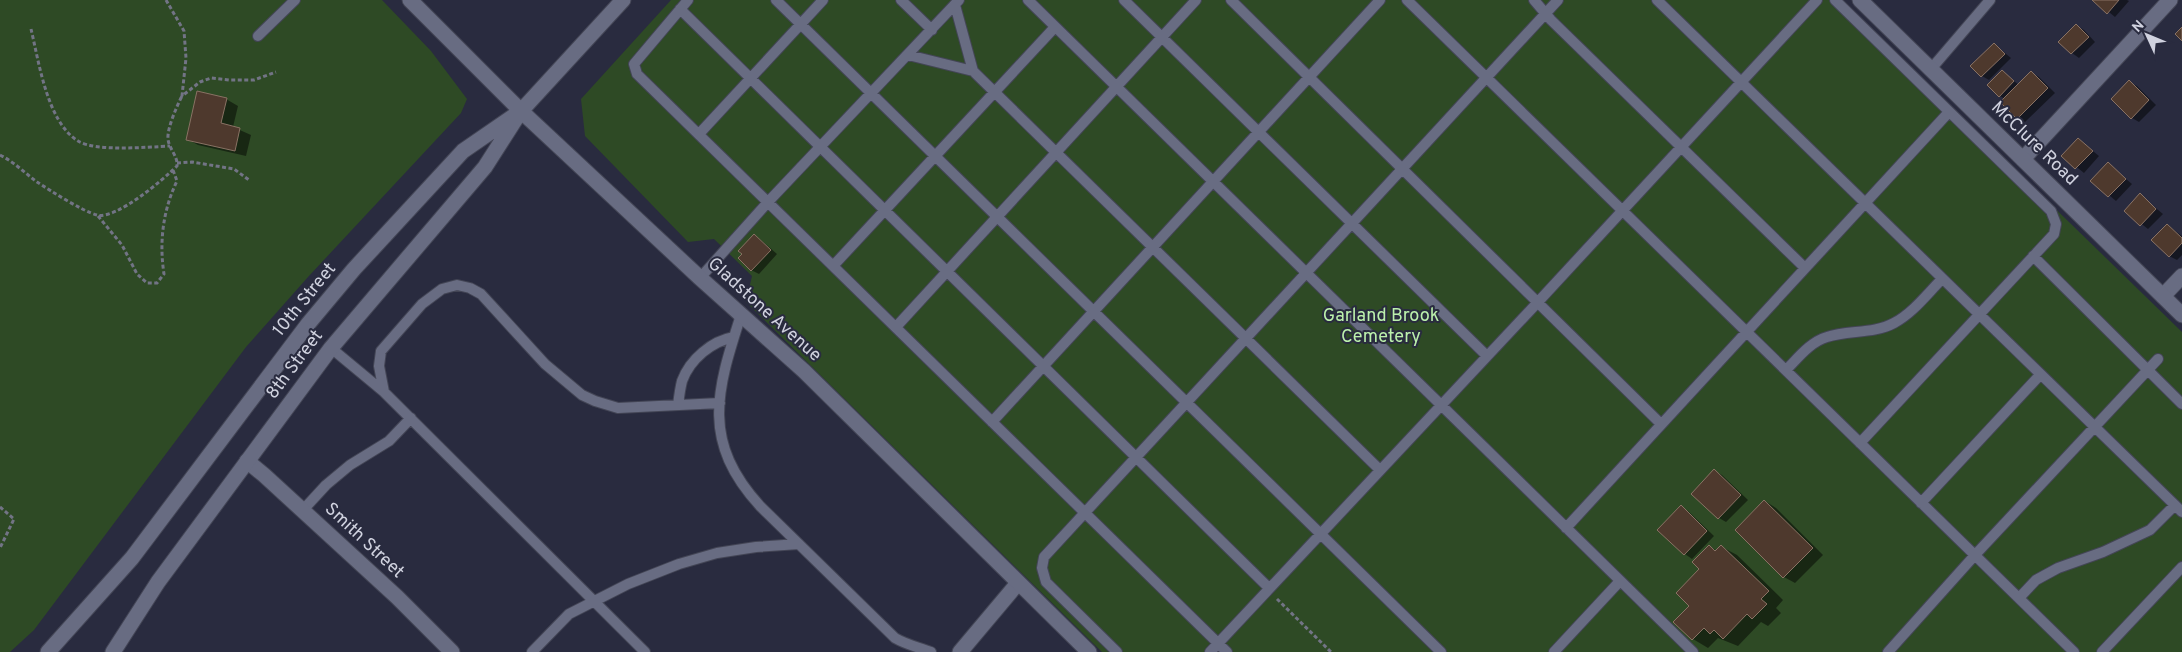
<svg xmlns="http://www.w3.org/2000/svg" width="2182" height="652" viewBox="0 0 2182 652" font-family="Overpass,sans-serif">
  <style>
    .green { fill: #2e4a25 }
    .shadow { fill: #0007 }
    .building { fill: #4e392d; stroke: #897264 }
    .lines { fill: none; stroke-linecap: round; stroke-linejoin: round }
    .lane-casing { stroke: #434555; stroke-width: 12 }
    .street-casing { stroke: #434555; stroke-width: 17 }
    .secondary-casing { stroke: #434555; stroke-width: 17 }
    .path { stroke: #727485; stroke-width: 3; stroke-dasharray: 4 2.5; stroke-linecap: butt }
    .lane { stroke: #686c82; stroke-width: 10 }
    .street { stroke: #686c82; stroke-width: 15 }
    .secondary { stroke: #686c82; stroke-width: 15 }
    .labels { text-anchor: middle; dominant-baseline: central; stroke-width: 4; stroke-linejoin: round; paint-order: stroke }
    .street-label { font-size: 18px; fill: #d0d2df; stroke: #292b3f }
    .park-label { font-size: 18px; fill: #bcf1ac; stroke: #292b3f }
  </style>
  <rect width="100%" height="100%" fill="#292b3f"/>
  <path class="green" d="M0,0H382L431,51L467,99L461,113L308,277L246,347L34,630L10,652H0Z
    M671,0H1841L2182,332V652H1102L746,302L752,276L714,239L688,242L585,136L581,99Z"/>
  <path class="shadow" d="M2094,0H2127L2129,1L2115,17Z
    M2077,26L2084,30L2095,42L2079,58L2072,53Z
    M1994,44L2011,58L1989,80L1982,76Z
    M2002,72L2019,85L2032,73L2039,77L2055,93L2025,122L2018,118L2005,99L2000,96Z
    M2129,82L2137,86L2156,105L2139,122L2132,118Z
    M226,99L238,106L233,127L251,135L246,156L198,145L187,139Z
    M2078,139L2099,156L2084,173L2063,156Z
    M2108,164L2132,184L2116,201L2092,181Z
    M2140,195L2163,214L2148,229L2125,211Z
    M2167,225L2182,236V255L2177,260L2169,256Z
    M755,235L777,254L759,274L751,270Z
    M1715,471L1722,475L1748,500L1726,522L1719,518Z
    M1765,501L1776,508L1823,555L1795,583L1784,577Z
    M1681,507L1688,511L1714,536L1692,559L1685,554L1659,530Z
    M1709,546L1717,551L1722,547L1737,555L1783,600L1776,608L1781,613L1768,626L1761,622L1738,646L1718,638L1708,648L1693,639L1675,622L1691,606Z"/>
  <path class="building" d="M2092,0H2119L2107,14Z
    M2076,24L2089,37L2071,54L2058,42Z
    M2182,27V41L2175,34Z
    M1994,43L2005,54L1981,77L1970,66Z
    M2002,70L2014,81L1999,97L1987,85Z
    M2031,71L2048,88L2017,119L2000,102Z
    M2129,80L2149,100L2131,119L2111,99Z
    M197,91L227,98L221,123L240,128L235,151L186,140Z
    M2078,138L2093,151L2075,169L2061,156Z
    M2108,162L2126,179L2108,197L2090,181Z
    M2140,193L2156,209L2140,226L2124,211Z
    M2167,224L2182,238V243L2169,257L2151,240Z
    M754,234L771,250L751,271L738,258L742,254L738,251Z
    M1714,469L1741,495L1718,519L1691,494Z
    M1764,500L1813,548L1783,578L1735,530Z
    M1681,505L1707,531L1684,555L1657,530Z
    M1709,545L1715,551L1721,545L1769,591L1761,599L1767,604L1752,619L1747,614L1723,639L1714,630L1710,634L1704,628L1692,640L1673,622L1689,606L1676,593L1699,569L1692,562Z"/>
  <g class="lines">
    <defs>
      <path id="lane" d="M688,0L634,64L637,74L1227,652
        M776,0L1441,652
        M901,0L932,30
        M1028,0L1693,652
        M1124,0L1487,356
        M1231,0L1661,424
        M1407,0L2074,652
        M1534,0L1551,20L1805,268
        M1657,0L2182,512
        M1835,0L2051,211L2056,224L2054,234L1860,443
        M955,5L973,71L1380,470
        M680,9L1269,588
        M258,36L295,0
        M908,55L973,71
        M1931,69L1990,0
        M699,134L823,0
        M2033,256L2182,404
        M833,266L1055,27
        M700,278L768,202L959,0
        M741,315C716,392 701,442 761,507L895,638C907,645 918,647 931,652
        M896,327L1196,0
        M331,348L384,392L645,652
        M1786,370C1798,358 1810,342 1827,337C1848,330 1874,334 1894,323C1913,313 1927,294 1942,279
        M384,392L379,366L381,351L422,304L442,289L457,285L470,288L481,294L545,364L582,395L595,401L618,408L720,403
        M678,405C679,397 680,389 682,381C690,359 712,341 734,337
        M992,422L1380,0
        M1921,503L2040,375
        M303,510L326,485L350,465L389,441L411,418
        M1566,528L1949,112
        M2019,598L2036,580L2058,568L2103,552L2150,530L2175,505
        M532,652L569,614L628,584L679,564L717,553L756,547L799,544
        M1117,652L1046,582L1042,568L1044,557L1558,0
        M1210,652L1538,302L1817,0
        M1554,652L1620,581
        M1888,652L1975,555L2158,359
        M2102,652L2182,567"/>
      <path id="street" d="M2023,159L2170,0
        M2163,296L2182,276
        M247,461L264,475L397,597L452,652
        M960,652L1018,583"/>
      <path id="secondary" d="M410,0L521,111L700,278L804,371L1089,652
        M1860,0L2182,315
        M48,652L132,558L308,324L354,269L463,151L521,111L623,0
        M113,652L158,582L331,348L485,167L517,117"/>
    </defs>
    <use href="#lane" class="lane-casing"/>
    <use href="#street" class="street-casing"/>
    <use href="#secondary" class="secondary-casing"/>
    <path class="path" d="M166,0L184,31L186,58L182,96L200,82L211,78L229,80H254L276,72
      M31,29C39,62 47,122 78,141C96,152 148,147 170,146
      M0,155C14,162 25,173 37,182C51,191 82,211 97,215C116,220 164,179 177,166C178,156 169,149 168,139C167,128 177,106 182,96
      M177,163L192,162L234,169L249,180
      M98,216L122,245L137,274L147,283H157L164,274C159,242 163,210 177,181L173,170
      M0,507L14,519L0,548
      M1277,599L1331,652"/>
    <use href="#lane" class="lane"/>
    <use href="#street" class="street"/>
    <use href="#secondary" class="secondary"/>
  </g>
  <g class="labels">
    <g class="street-label">
      <text transform="translate(2034 144) rotate(44)">McClure Road</text>
      <text transform="translate(305 300) rotate(-51)">10th Street</text>
      <text transform="translate(764 310) rotate(42)">Gladstone Avenue</text>
      <text transform="translate(295 365) rotate(-53)">8th Street</text>
      <text transform="translate(364 541) rotate(43)">Smith Street</text>
    </g>
    <g class="park-label">
      <text x="1381" y="316">Garland Brook<tspan x="1381" dy="21">Cemetery</tspan></text>
    </g>
  </g>
  <g transform="translate(2147 35) rotate(314)" stroke="#292b3f" stroke-width="4" paint-order="stroke">
  <path d="M0-4L9 19L0 12L-9 19Z" fill="#d0d2df"/>
  <text y="-8" font-size="14" font-weight="bold" text-anchor="middle" fill="#d0d2df">N</text>
  </g>
</svg>
